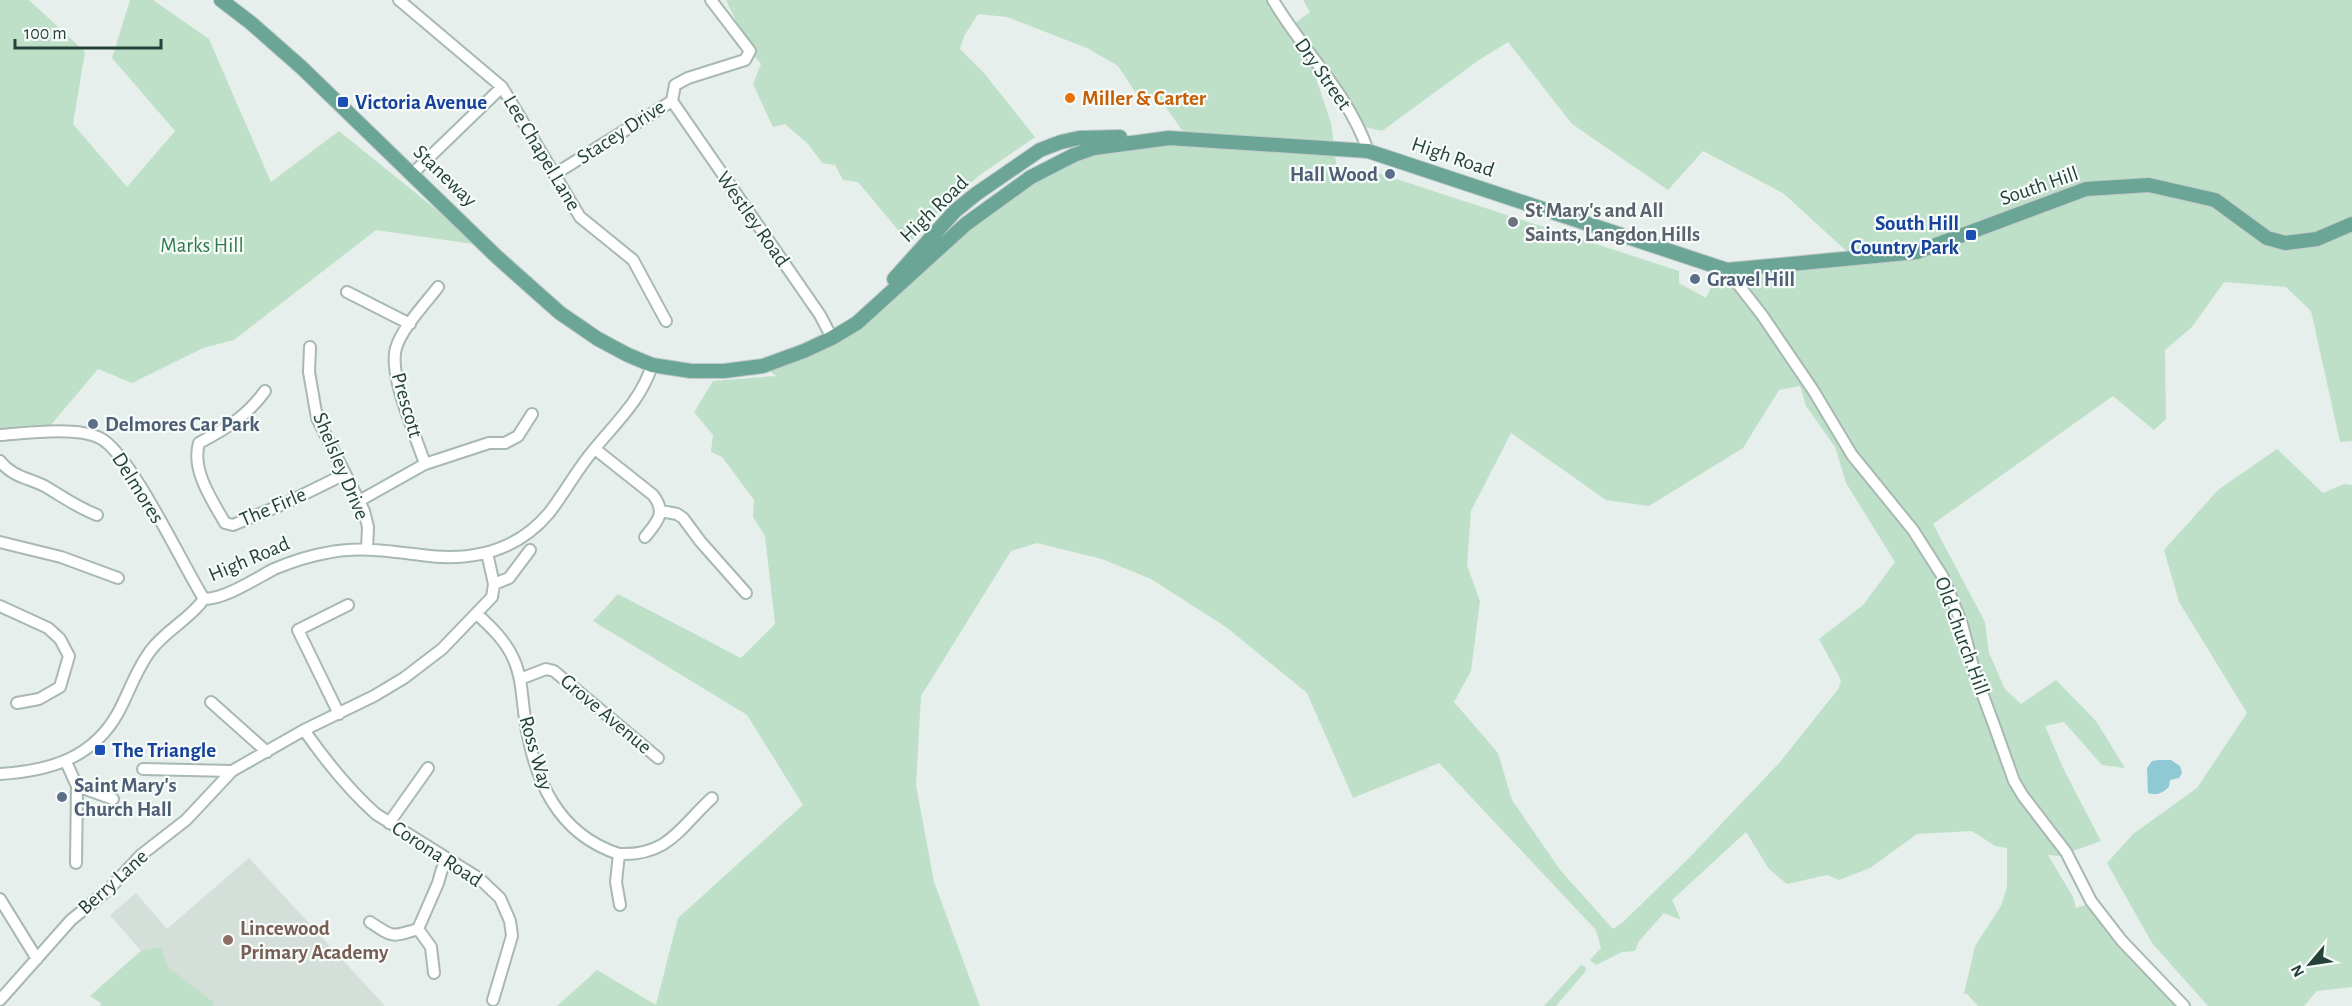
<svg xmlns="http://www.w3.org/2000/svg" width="2352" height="1006" viewBox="0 0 2352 1006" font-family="'Alegreya Sans',sans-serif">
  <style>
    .built { fill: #d4dfda }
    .green { fill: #bfe0c8; fill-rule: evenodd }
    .water { fill: #8ec9d4 }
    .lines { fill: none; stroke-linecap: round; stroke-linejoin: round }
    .minor-casing { stroke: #a8b8b2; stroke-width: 14 }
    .major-casing { stroke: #c2cac8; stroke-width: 16 }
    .minor { stroke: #fff; stroke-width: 10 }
    .major { stroke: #6aa596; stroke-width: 14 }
    .food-dot { fill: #e8710a; stroke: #f7fbf9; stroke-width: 2 }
    .transit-dot { fill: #1a4fb4; stroke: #f7fbf9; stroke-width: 2 }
    .service-dot { fill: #5c6f8a; stroke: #f7fbf9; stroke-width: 2 }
    .worship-dot { fill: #6b7280; stroke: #f7fbf9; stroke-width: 2 }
    .education-dot { fill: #8d6e63; stroke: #f7fbf9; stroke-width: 2 }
    .labels { text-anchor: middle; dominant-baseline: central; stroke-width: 4.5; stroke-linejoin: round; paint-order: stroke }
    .street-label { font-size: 21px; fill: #24423a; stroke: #f7fbf9 }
    .food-label { font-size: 21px; font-weight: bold; fill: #c56008; stroke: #f7fbf9; text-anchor: start }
    .transit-label { font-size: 21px; font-weight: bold; fill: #164399; stroke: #f7fbf9; text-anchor: start }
    .service-label { font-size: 21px; font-weight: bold; fill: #4e5e75; stroke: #f7fbf9; text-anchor: start }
    .worship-label { font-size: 21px; font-weight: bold; fill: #5b616d; stroke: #f7fbf9; text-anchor: start }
    .park-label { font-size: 21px; fill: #2d7a4b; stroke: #f7fbf9 }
    .education-label { font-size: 21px; font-weight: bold; fill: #785e54; stroke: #f7fbf9; text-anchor: start }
  </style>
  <rect width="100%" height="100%" fill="#e6efeb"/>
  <path class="built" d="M249,858L385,1006H100L101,1003L90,996L141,951L110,915L136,893L167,929Z"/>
  <path class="green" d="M0,0H29L85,52L73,124L127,187L175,131L112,58L130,0H153L209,39L271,182L339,131L480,245L376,230L234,340L203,348L132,383L98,369L45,432H0Z
    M726,0H1271L1311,63L1331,123L1337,170L1378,173L1679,271V283L1706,298L1714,281L1730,287L1740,274L1854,258L1783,193L1703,151L1668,190L1572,124L1508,42L1479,60L1382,131L1360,126L1290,27L1310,12L1303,0H2352V441L2340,442L2311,311L2286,287L2224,282L2192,327L2165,350L2166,419L2154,430L2113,396L1933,524L1985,622L1989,653L2005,689L2021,704L2056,680L2096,721L2125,768L2102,765L2064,722L2045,726L2063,768L2101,841L2059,856L2048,855L2073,897L2076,908L2091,903L2181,1006H1978L1967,994H1964L1975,946L2001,906L2007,887V848L1995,846L1972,831L1917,834L1870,868L1839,880L1827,875L1787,884L1769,869L1746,832L1672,900L1681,920L1664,913L1639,941L1635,951L1622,952L1596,965L1590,960L1601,948L1596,930L1439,763L1353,798L1307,693L1226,627L1151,579L1102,559L1037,543L1011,551L921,696L916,785L934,882L980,1006H557L597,970L656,1005L678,918L803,805L747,715L593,621L618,594L741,658L775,624L765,536L753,517L754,500L722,457L711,452L713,435L694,412L713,381L776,376L763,366L832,338L966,224L1074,155L1199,140L1181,129L1163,103L1136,93L1118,66L1087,48L1007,17L978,14L964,36L960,49L984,73L1035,137L980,175L951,200L909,243L858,182L843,180L835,165L822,163L809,145L785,124L773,127L753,84L761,64L750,51ZM1800,386L1806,406L1835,447L1846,483L1895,562L1863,605L1819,639L1841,680L1839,688L1780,762L1688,859L1622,923L1613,929L1561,871L1512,800L1498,753L1454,702L1471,671L1480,601L1467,565L1471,511L1511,433L1606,500L1649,506L1743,448L1779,390Z
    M2277,449L2323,493L2344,484L2352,485V987L2317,991L2304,1006H2208L2152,943L2107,863L2133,834L2197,788L2247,713L2179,602L2164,550L2218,490Z
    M161,947L168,967L213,1002V1006H100L101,1003L90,996L141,951Z
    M1581,965L1586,967L1585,972L1556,1006H1544Z"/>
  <path class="water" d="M2159,760H2171L2180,766L2182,773L2179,778L2170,780L2169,787C2162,793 2157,796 2148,793L2147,768L2152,761Z"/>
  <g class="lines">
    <defs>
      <path id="minor" d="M399,0L502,87L580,217L633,260L666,321
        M1273,0C1303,51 1349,94 1368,151
        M672,101L820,315L832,338
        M412,174L502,87
        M555,174L672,101L675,85L688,78L745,60L750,51L711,0
        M1727,270L1762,315L1813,390L1852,455L1913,530L1943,577L1962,624L1975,674L1994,725L2014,781L2023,796L2066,852L2091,901L2122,941L2184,1006
        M347,292L410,324
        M310,347L309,372L317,418L364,511L368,527L367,549
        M265,391C246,417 227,428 199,443C191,470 212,500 225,523L233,525L288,502L345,474
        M0,435C26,433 77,426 100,438C131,454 182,564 204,599
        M595,449L653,495C667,513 657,522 645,537
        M0,461C13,478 31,478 48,488C66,499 77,507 97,515
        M425,464C416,436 388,375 396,348C402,328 425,304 438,287
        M359,501L425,464L489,443H505L518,436L532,414
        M661,511L677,514L683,518L700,541L746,593
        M0,542L61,557L118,578
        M494,584L509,578L530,550
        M204,599C225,599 255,579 274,569C291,562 308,556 326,553C358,546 389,551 421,555C470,562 516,552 549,513C563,495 574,475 588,457C611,427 641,402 652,365
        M0,606L48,628L60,639L69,656L60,687L39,699L17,703
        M477,614C491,627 506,641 514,660C522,678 522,699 525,719C534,779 557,834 619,854L616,882L620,905
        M520,679L546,669L554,671L658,758
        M211,702L267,752
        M339,714L298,630L348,605
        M304,730C325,760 349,790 376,814L480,879L500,898L510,921L512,936L493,1000
        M66,762L77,786L76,863
        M143,769L232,771L304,730L374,696L404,678L442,649L492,597L494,584L487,553
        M0,774C50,771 94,758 119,711C130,690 137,668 151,650C166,630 190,619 204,599
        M77,786L113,799
        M389,823L428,768
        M619,854C669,856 680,827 712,798
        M0,899L37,959
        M370,922C394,938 391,937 418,929
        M434,973L431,947L418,929L438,883L442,869L449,859
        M0,1000L71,920L109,889L141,855L186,820L232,771"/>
      <path id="major" d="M221,0L251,23L301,67L497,257L560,313L598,339L628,355L652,365L691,371H724L763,366L804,351L832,338L857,323L966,224L1031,177L1074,155L1094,148L1169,138L1368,151L1727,270L1917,252L2086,189L2149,185L2215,200L2267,238L2285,243L2317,239L2352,224
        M894,279L955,211L976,194L1040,150L1061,142L1079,138L1120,137"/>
    </defs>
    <use href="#minor" class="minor-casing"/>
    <use href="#major" class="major-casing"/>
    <use href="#minor" class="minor"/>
    <use href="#major" class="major"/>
  </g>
  <circle class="food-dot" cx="1070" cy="98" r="6"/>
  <g class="transit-dot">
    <rect x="337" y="96" width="12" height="12" rx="3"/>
    <rect x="1965" y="229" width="12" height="12" rx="3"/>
    <rect x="94" y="744" width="12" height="12" rx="3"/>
  </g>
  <g class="service-dot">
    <circle cx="1390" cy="174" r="6"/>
    <circle cx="1695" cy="279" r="6"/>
    <circle cx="93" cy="424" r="6"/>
    <circle cx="62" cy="797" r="6"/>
  </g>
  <circle class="worship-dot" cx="1513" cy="222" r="6"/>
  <circle class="education-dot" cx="228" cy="940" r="6"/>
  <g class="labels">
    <g class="street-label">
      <text transform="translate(1323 74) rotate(55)">Dry Street</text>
      <text transform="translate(621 132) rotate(-33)">Stacey Drive</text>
      <text transform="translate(542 153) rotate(59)">Lee Chapel Lane</text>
      <text transform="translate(1453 157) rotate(19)">High Road</text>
      <text transform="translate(445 176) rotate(44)">Staneway</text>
      <text transform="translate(2039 186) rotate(-19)">South Hill</text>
      <text transform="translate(934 209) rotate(-44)">High Road</text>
      <text transform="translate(753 219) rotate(55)">Westley Road</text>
      <text transform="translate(407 405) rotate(74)">Prescott</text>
      <text transform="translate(341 466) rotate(67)">Shelsley Drive</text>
      <text transform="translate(138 488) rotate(58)">Delmores</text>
      <text transform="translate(273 507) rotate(-23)">The Firle</text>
      <text transform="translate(249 559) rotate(-23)">High Road</text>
      <text transform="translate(1962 636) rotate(70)">Old Church Hill</text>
      <text transform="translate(606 714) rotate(40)">Grove Avenue</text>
      <text transform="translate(536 753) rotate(74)">Ross Way</text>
      <text transform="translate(437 854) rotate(33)">Corona Road</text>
      <text transform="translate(113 882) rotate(-42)">Berry Lane</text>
    </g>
    <g class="food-label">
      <text x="1082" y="98">Miller &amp; Carter</text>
    </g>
    <g class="transit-label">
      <text x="355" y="102">Victoria Avenue</text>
      <text x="1959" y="223" text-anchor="end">South Hill<tspan x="1959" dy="24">Country Park</tspan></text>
      <text x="112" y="750">The Triangle</text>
    </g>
    <g class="service-label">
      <text x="1378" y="174" text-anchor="end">Hall Wood</text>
      <text x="1707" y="279">Gravel Hill</text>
      <text x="105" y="424">Delmores Car Park</text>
      <text x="74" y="785">Saint Mary's<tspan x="74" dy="24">Church Hall</tspan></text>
    </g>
    <g class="worship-label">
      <text x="1525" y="210">St Mary's and All<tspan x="1525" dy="24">Saints, Langdon Hills</tspan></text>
    </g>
    <g class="park-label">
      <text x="202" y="245">Marks Hill</text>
    </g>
    <g class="education-label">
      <text x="240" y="928">Lincewood<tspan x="240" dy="24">Primary Academy</tspan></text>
    </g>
  </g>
  <g transform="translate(2310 964) rotate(241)" stroke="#f7fbf9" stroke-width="4.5" paint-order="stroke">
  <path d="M0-4.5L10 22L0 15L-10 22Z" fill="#24423a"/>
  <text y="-9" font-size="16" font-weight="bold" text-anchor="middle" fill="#24423a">N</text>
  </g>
  <path d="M15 39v9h146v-9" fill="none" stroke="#24423a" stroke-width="3"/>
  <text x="24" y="39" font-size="18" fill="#24423a" stroke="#f7fbf9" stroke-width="4.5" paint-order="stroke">100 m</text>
</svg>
